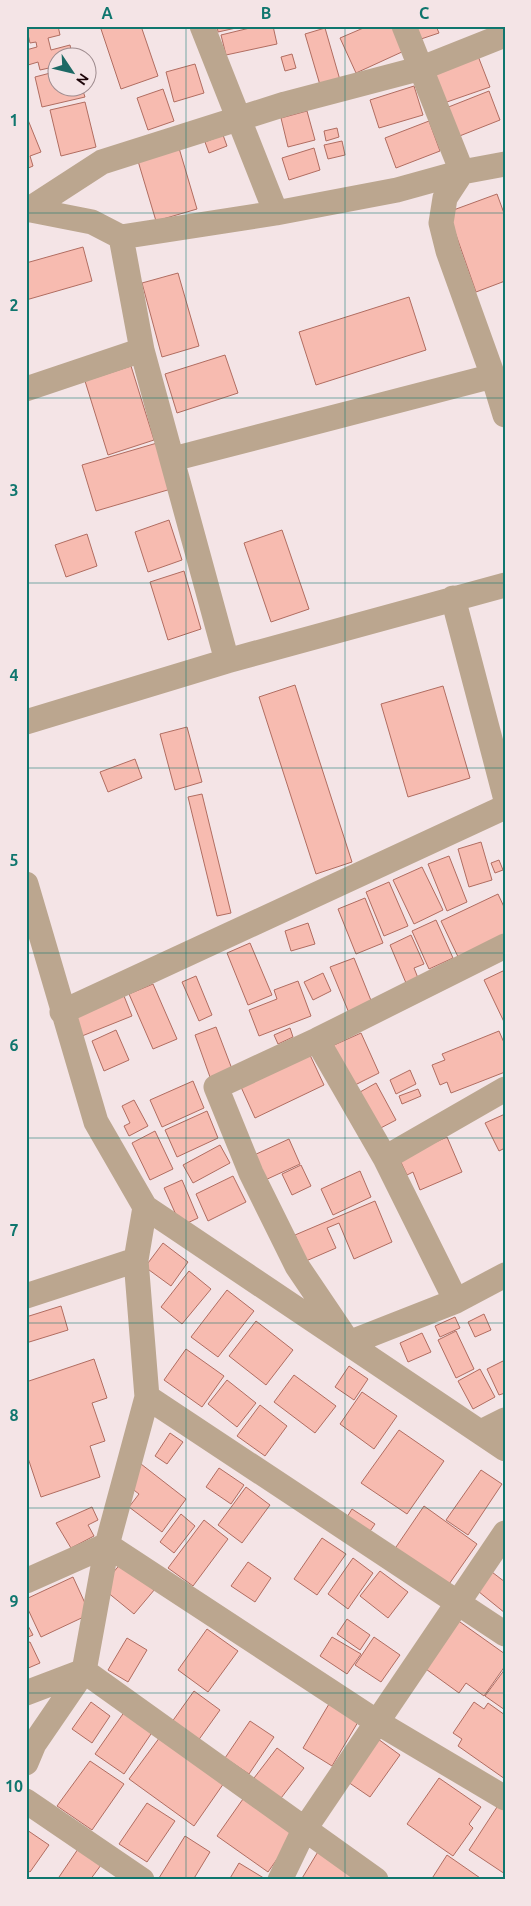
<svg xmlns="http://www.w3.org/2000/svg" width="531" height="1906" viewBox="0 0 531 1906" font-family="Ubuntu,sans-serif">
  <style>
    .building { fill: #f7bbb0; stroke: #b16d61 }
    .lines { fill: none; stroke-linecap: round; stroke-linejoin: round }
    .street { stroke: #bba68f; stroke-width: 25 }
    .grid { fill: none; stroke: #0f766e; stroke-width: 1; stroke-opacity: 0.55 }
    .neatline { fill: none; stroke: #0f766e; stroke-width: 2 }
    .grid-label { font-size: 16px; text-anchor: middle; font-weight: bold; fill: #0f766e }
  </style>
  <rect width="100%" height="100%" fill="#f4e4e6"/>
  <path class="building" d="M26,26H58L60,35L48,38L51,50L70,45L73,58H58V66L40,70L38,62L28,65L26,50L37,47L36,42L30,43Z
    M100,26H141L158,76L121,89Z
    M217,26H245L218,32Z
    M258,26H273L277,44L226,55L221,35Z
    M368,26H393L404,51L356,73L340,38Z
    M413,26H436L439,33L418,40Z
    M325,28L340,80L320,85L305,34Z
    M292,54L296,68L285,71L281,57Z
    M478,56L490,87L444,103L433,73Z
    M195,64L204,93L174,102L166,72Z
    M58,71V88H82L85,97L42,107L35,77Z
    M414,86L423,115L379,128L370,100Z
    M163,89L174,121L148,130L137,98Z
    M489,91L500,120L457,137L446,108Z
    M85,102L96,147L61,156L50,110Z
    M307,111L315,140L288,147L281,118Z
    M26,115L41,152L30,156L33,166L26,169Z
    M429,121L440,151L396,168L385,138Z
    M337,128L339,137L326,141L324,131Z
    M223,135L227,146L209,153L205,142Z
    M342,141L345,155L328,159L324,145Z
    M179,148L197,209L156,221L138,161Z
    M314,148L320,170L289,180L282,158Z
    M497,194L505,216V281L476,292L448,212Z
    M83,247L92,281L26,300V263Z
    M178,273L199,346L162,357L142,283Z
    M409,297L426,350L316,385L299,332Z
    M225,355L238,393L177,413L165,374Z
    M131,366L154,440L108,455L85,381Z
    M157,443L171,489L96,511L82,465Z
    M169,520L182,560L148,572L135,532Z
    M282,530L309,609L271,622L244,543Z
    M87,534L97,566L66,577L55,545Z
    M184,571L201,629L168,640L150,582Z
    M295,685L352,862L316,874L259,697Z
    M443,686L470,778L408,797L381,704Z
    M187,727L202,782L175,790L160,734Z
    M135,759L142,778L108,792L100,772Z
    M202,794L231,913L217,916L188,797Z
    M481,842L492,880L469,887L458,849Z
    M449,856L467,902L447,911L428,864Z
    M499,860L503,870L495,873L491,863Z
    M422,867L443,910L414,924L393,880Z
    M389,882L408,926L384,936L366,892Z
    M498,894L505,909V939L460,961L441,921Z
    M365,898L383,943L356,954L338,909Z
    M436,920L453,958L429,969L412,931Z
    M308,923L315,944L291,951L285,931Z
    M411,935L424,964L414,968L418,978L406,983L390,945Z
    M250,943L272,995L248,1005L227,953Z
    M354,958L372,1003L349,1013L330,967Z
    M505,970V1024L484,980Z
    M323,973L331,991L313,1000L304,982Z
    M196,976L212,1015L199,1021L182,982Z
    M298,981L311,1016L259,1036L249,1010L277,999L274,990Z
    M153,984L177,1039L153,1049L129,994Z
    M124,996L132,1016L82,1036L73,1016Z
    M216,1027L232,1069L210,1077L195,1035Z
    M290,1028L293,1037L278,1044L274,1035Z
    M116,1030L129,1060L104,1071L92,1041Z
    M499,1031L505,1045V1072L451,1093L447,1082L440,1085L432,1065L445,1060L442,1054Z
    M361,1033L379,1073L351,1087L332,1046Z
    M310,1055L324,1085L255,1118L241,1087Z
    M410,1070L416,1084L396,1094L390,1080Z
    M193,1081L204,1108L162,1127L150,1100Z
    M376,1083L396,1120L373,1132L353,1096Z
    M418,1089L421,1096L402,1104L399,1096Z
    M134,1100L148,1126L129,1136L124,1126L130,1123L122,1106Z
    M207,1111L218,1138L177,1157L165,1130Z
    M505,1114V1148L499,1151L485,1123Z
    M155,1131L173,1169L150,1180L132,1143Z
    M447,1137L462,1172L420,1190L413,1172L407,1175L399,1158Z
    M289,1139L300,1164L263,1181L252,1156Z
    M220,1145L230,1163L193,1183L183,1165Z
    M301,1165L311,1186L292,1195L282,1174Z
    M360,1171L371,1197L333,1215L321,1189Z
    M233,1176L246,1202L208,1221L196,1194Z
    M182,1180L198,1218L181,1226L164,1188Z
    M375,1201L392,1242L354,1259L339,1223L327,1228L336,1248L306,1261L295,1235Z
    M163,1243L188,1262L171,1286L145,1267Z
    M189,1271L211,1289L182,1324L161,1307Z
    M227,1290L254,1311L218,1357L191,1337Z
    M61,1306L68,1330L26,1343V1317Z
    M484,1314L491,1330L475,1337L468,1322Z
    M455,1317L460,1328L440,1337L435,1326Z
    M256,1321L293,1350L266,1385L229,1356Z
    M456,1331L474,1369L456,1378L438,1340Z
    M422,1333L431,1352L408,1362L400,1343Z
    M186,1349L224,1376L202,1407L164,1380Z
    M94,1359L107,1398L92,1403L105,1441L90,1446L100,1477L41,1497L26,1452V1382Z
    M505,1360V1393L499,1395L487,1369Z
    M349,1366L368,1379L354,1400L335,1387Z
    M480,1369L495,1397L473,1409L458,1381Z
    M294,1375L336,1406L315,1433L274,1402Z
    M227,1380L256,1403L237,1427L208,1404Z
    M362,1392L397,1416L374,1449L340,1424Z
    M260,1405L287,1426L265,1456L237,1436Z
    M399,1430L444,1461L407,1514L361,1483Z
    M170,1433L183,1442L167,1464L155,1456Z
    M141,1464L186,1499L162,1532L129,1507L139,1494L126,1484Z
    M219,1468L244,1485L231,1504L206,1487Z
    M481,1470L502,1484L468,1535L446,1520Z
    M246,1487L270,1505L242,1543L218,1525Z
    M424,1506L477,1544L447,1587L394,1550Z
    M92,1507L98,1520L88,1525L94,1536L71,1548L56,1523Z
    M352,1509L375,1524L366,1537L344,1522Z
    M181,1514L195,1526L174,1553L160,1542Z
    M204,1520L228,1539L193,1586L168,1568Z
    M322,1538L346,1554L317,1595L294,1579Z
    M353,1558L373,1573L348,1609L328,1594Z
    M122,1562L155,1589L134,1614L101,1587Z
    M248,1562L271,1578L255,1602L231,1586Z
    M488,1569L505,1582V1613L473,1587Z
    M380,1571L408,1592L388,1618L360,1596Z
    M73,1577L90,1614L41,1637L26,1605V1599Z
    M453,1617L505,1654V1666L484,1696L466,1683L459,1693L419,1664Z
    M347,1619L370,1635L360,1650L337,1634Z
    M26,1622L33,1635L26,1638Z
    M207,1629L238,1651L208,1692L178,1670Z
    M332,1637L361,1654L347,1674L320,1656Z
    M374,1637L400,1655L381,1682L355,1665Z
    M127,1638L147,1650L128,1682L108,1670Z
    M30,1642L40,1663L26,1669V1643Z
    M505,1669V1710L485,1696Z
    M194,1691L220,1710L195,1745L169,1726Z
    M91,1702L110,1716L92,1743L72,1729Z
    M474,1702L484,1709L488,1703L505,1715V1779L458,1746L462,1739L453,1733Z
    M329,1704L358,1722L332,1766L303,1748Z
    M125,1711L153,1731L124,1774L95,1754Z
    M250,1721L274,1737L249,1774L225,1758Z
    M160,1737L224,1783L194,1826L129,1779Z
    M378,1739L400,1755L370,1797L348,1782Z
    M277,1748L304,1768L278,1802L251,1782Z
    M90,1761L124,1784L92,1830L57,1806Z
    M439,1778L481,1807L469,1824L473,1828L453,1856L407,1824Z
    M243,1799L294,1835L268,1872L217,1836Z
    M147,1803L175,1821L147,1862L119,1844Z
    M499,1804L505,1808V1874L469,1850Z
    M27,1830L49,1845L30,1872L26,1869Z
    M185,1836L210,1852L193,1880H163L159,1878Z
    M78,1849L101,1865L90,1880H57Z
    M319,1850L366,1880H301Z
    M447,1855L483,1880H431Z
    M239,1863L267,1880H229Z"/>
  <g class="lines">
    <path class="street" d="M202,26L276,213
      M404,26L462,172L445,198L441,223L448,251L493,376L505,415
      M26,209L92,222L121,237L276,213L397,190L462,172L505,164
      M28,210L102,162L285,104L422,68L505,35
      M121,237L142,350L227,661
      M26,389L142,350
      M173,459L493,376
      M453,598L505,796
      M26,722L227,661L505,585
      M26,884L96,1122L145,1207L505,1449
      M505,946L317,1040L216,1087L251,1173L297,1266L349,1343L456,1301L505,1275
      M62,1012L505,807
      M317,1040L385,1158L505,1089
      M385,1158L456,1301
      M26,1296L136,1260
      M147,1397L505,1634
      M481,1432L505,1420
      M26,1581L107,1545L377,1722L505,1798
      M26,1693L84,1671L376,1880
      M26,1763L34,1744L84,1671L107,1545L147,1397L136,1260L145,1207
      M26,1801L142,1880
      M280,1880L304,1830L505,1533"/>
  </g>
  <path class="grid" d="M186,26V1880M345,26V1880M26,213H505M26,398H505M26,583H505M26,768H505M26,953H505M26,1138H505M26,1323H505M26,1508H505M26,1693H505"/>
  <rect width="531" height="1906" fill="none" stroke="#f4e4e6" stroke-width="55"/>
  <g transform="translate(72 72) rotate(125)"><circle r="24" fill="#f4e4e6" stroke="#9e8b8e"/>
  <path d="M0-4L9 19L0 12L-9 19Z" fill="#1d6965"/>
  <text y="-8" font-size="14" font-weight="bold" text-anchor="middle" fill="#1d0509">N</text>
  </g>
  <rect x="28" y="28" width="476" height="1850" class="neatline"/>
  <g class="grid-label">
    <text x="107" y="19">A</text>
    <text x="266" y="19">B</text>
    <text x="424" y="19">C</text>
    <text x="14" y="126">1</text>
    <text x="14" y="311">2</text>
    <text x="14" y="496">3</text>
    <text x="14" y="681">4</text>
    <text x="14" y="866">5</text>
    <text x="14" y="1051">6</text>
    <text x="14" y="1236">7</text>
    <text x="14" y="1421">8</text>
    <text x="14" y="1607">9</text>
    <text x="14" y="1792">10</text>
  </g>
</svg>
